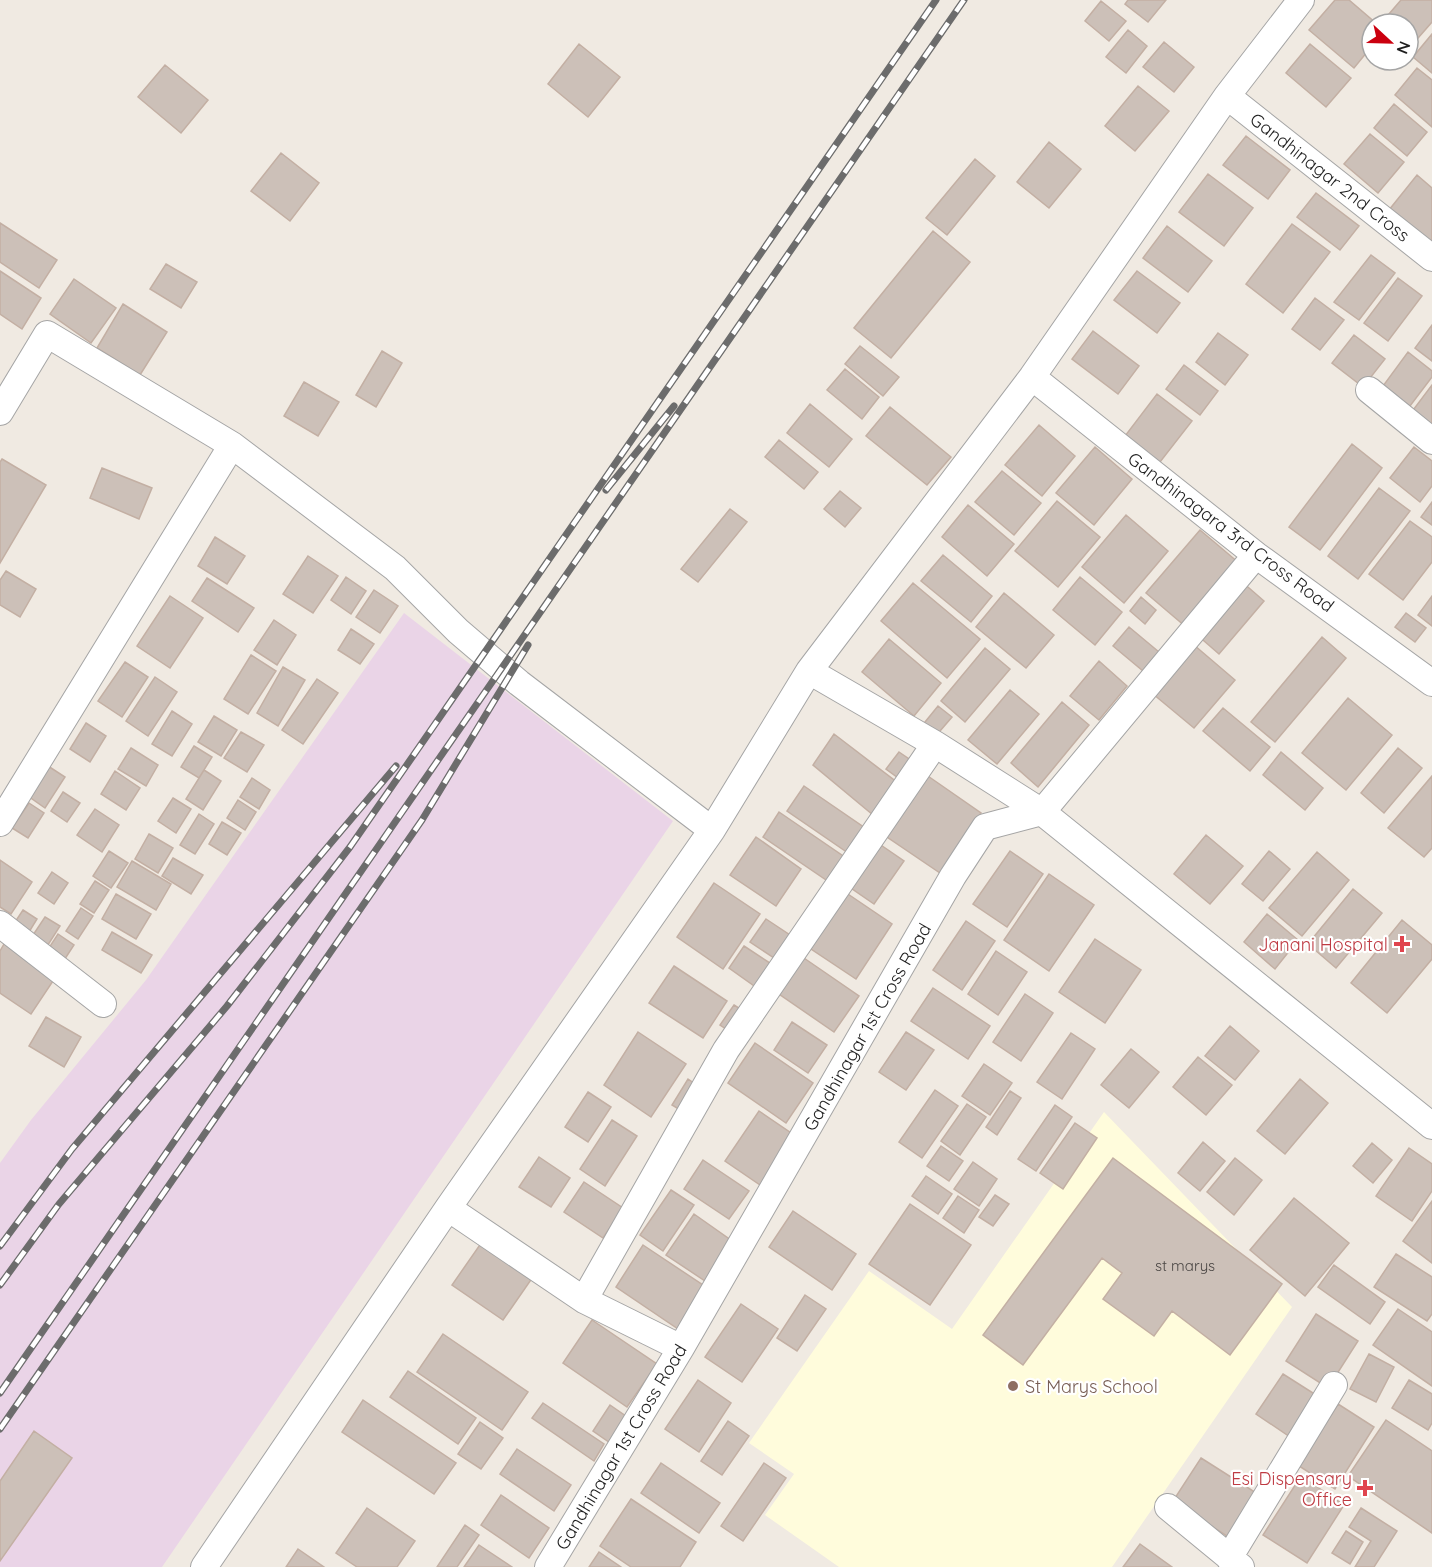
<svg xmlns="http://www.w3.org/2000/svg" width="1432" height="1567" viewBox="0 0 1432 1567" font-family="Quicksand,sans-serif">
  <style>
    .industrial { fill: #ead4e7 }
    .education { fill: #fffcdc }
    .building { fill: #ccc0b8; stroke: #c3afa3; stroke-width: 1.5 }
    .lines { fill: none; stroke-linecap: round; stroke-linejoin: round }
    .minor-casing { stroke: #a5a5a5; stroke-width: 28 }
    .minor { stroke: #fff; stroke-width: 26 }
    .rail-casing { stroke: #6c6c6c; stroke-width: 7 }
    .rail { stroke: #fff; stroke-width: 4.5; stroke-dasharray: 14; stroke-linecap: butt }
    .health-dot { fill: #e0444e; stroke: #fff; stroke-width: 2 }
    .education-dot { fill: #8d6e63; stroke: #fff; stroke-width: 2 }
    .labels { text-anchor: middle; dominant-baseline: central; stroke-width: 4.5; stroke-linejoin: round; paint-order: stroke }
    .number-label { font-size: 15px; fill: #4a4644 }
    .street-label { font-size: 18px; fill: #1e1e1e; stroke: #fff }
    .health-label { font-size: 18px; fill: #be3a42; stroke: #fff; text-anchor: end }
    .education-label { font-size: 18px; fill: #785e54; stroke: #fff; text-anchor: start }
  </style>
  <rect width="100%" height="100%" fill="#f0eae2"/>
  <path class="industrial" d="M404,613L673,821L162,1567H0V1163L31,1120L146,980Z"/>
  <path class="education" d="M1104,1112L1292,1307L1112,1567H839L765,1515L794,1474L749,1443L869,1271L952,1329Z"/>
  <path class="building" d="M1128,0H1166L1148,22L1125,4Z
    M1335,0H1349L1377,24H1372V46L1354,68L1309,30Z
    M1401,0H1432V22L1412,45L1408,41V24H1387L1383,21Z
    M1101,1L1126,21L1109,41L1085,21Z
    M1128,30L1147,46L1126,73L1106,57Z
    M1432,34V73L1413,57Z
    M1164,42L1194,67L1174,92L1143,67Z
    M579,44L620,77L588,117L548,84Z
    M1310,44L1351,78L1326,107L1286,73Z
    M165,65L208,100L181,133L138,97Z
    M1417,68L1432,80V127L1395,95Z
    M1138,86L1169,111L1135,151L1105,126Z
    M1394,104L1427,132L1407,156L1374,128Z
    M1370,134L1404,162L1378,193L1344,164Z
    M1246,136L1290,170L1268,199L1223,165Z
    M1049,142L1081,169L1049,208L1017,182Z
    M281,153L319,183L290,221L251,191Z
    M975,159L995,176L947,235L926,218Z
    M1208,174L1253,208L1224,246L1179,212Z
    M1417,175L1432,188V246L1389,210Z
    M1316,193L1359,226L1340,250L1297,217Z
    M0,223L57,260L39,288L0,262Z
    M1292,224L1330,252L1283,313L1246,284Z
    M1167,226L1212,261L1188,292L1143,258Z
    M933,231L970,262L891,358L854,328Z
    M1371,255L1395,273L1359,320L1334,302Z
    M166,264L197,282L181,308L150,289Z
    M0,271L41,298L22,329L0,314Z
    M1137,271L1180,303L1157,333L1114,300Z
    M1398,278L1422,296L1388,341L1364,323Z
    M74,279L116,308L91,343L50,314Z
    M1315,298L1344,320L1320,350L1292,329Z
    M123,304L167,332L140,375L97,348Z
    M1432,325V361L1415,348Z
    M1093,331L1139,366L1118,394L1072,359Z
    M1218,333L1248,355L1225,385L1196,362Z
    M1354,335L1385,359L1363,387L1332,363Z
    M860,346L899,377L883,396L845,364Z
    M382,351L402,363L376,407L356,395Z
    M1408,352L1432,371V377L1410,406L1383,386Z
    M1184,365L1218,391L1200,415L1166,389Z
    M845,369L879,397L862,419L827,390Z
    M304,382L339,402L318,436L284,416Z
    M1432,385V450L1401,426Z
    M1157,394L1192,421L1160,462L1125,436Z
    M810,404L852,439L829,467L787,433Z
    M890,407L951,457L927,485L866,436Z
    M1039,425L1075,456L1042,496L1005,465Z
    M779,440L818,472L804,489L765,457Z
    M1352,444L1382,468L1320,550L1289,527Z
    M1095,447L1132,479L1094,525L1056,493Z
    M1414,447L1432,461V486L1420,502L1390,478Z
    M2,459L46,485L0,563V462Z
    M102,468L152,488L139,519L90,498Z
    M1002,471L1041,503L1014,535L975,502Z
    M1379,488L1410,511L1358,579L1328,556Z
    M840,491L861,508L845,527L824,509Z
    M1057,501L1100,537L1058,587L1015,551Z
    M1432,502V525L1421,517Z
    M968,505L1014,544L987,576L942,537Z
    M730,509L747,522L698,582L681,569Z
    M1126,515L1168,551L1124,603L1082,567Z
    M1410,521L1432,537V562L1403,600L1369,574Z
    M1200,530L1239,563L1186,627L1146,593Z
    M215,537L245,556L227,584L198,566Z
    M943,555L992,596L971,622L921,581Z
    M308,556L338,576L313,613L283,594Z
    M6,571L36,589L20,617L0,605V580Z
    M346,577L366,591L351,614L331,600Z
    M1080,577L1122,612L1095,645L1053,610Z
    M207,578L254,608L238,632L192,601Z
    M1241,581L1264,601L1219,654L1196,634Z
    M913,583L980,639L947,678L881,621Z
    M374,590L398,606L380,633L356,617Z
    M1004,593L1054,635L1026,668L976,627Z
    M170,596L203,618L170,668L137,646Z
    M1432,596V626L1418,615Z
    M1141,597L1156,610L1145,624L1130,611Z
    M1406,613L1426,628L1415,642L1395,627Z
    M274,620L296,635L277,665L254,650Z
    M1129,627L1159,652L1143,671L1113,646Z
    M351,629L374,644L360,664L338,650Z
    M1322,637L1346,658L1275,742L1251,722Z
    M889,639L941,683L914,716L862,672Z
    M1194,645L1235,680L1194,728L1153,694Z
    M985,648L1010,669L965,722L941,701Z
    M251,655L276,671L248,714L224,699Z
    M1099,661L1127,686L1099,720L1070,696Z
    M125,662L148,677L122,717L98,701Z
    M283,667L305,680L278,726L257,713Z
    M155,677L177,692L148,736L126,721Z
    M317,679L338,693L303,744L282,730Z
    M1010,690L1039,714L997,764L968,740Z
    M1348,698L1392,735L1346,790L1302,753Z
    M1062,702L1089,725L1038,787L1011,763Z
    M938,706L952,717L934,738L921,727Z
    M1223,708L1270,747L1250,771L1203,731Z
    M172,711L192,724L172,756L152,744Z
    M214,716L237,730L221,756L198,742Z
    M86,723L106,736L90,762L70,749Z
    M241,732L264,745L247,772L224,758Z
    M834,734L898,783L873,815L813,765Z
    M194,746L212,757L199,778L181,767Z
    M131,748L158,765L146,786L118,769Z
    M1398,748L1422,768L1384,813L1361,793Z
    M899,752L918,765L905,783L886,769Z
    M1281,752L1323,788L1305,810L1263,775Z
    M48,766L65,777L45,808L28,796Z
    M204,770L221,781L203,810L186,799Z
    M115,771L140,788L126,810L101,794Z
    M925,774L981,813L940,873L884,835Z
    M1432,776V848L1424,857L1388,828Z
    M252,778L270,790L259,809L240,797Z
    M804,786L868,830L851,855L787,811Z
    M63,792L80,803L67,822L51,811Z
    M173,798L191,809L176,833L158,821Z
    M238,800L256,812L245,830L227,818Z
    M29,803L44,813L28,838L12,828Z
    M95,809L119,825L102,852L77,835Z
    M779,812L849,860L832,884L763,837Z
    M199,814L214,824L195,854L180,845Z
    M222,822L241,833L227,855L209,844Z
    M149,834L173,848L158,873L135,859Z
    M1206,835L1243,866L1210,904L1174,874Z
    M756,837L801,869L776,906L730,875Z
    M875,841L904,861L874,904L845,884Z
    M109,851L128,863L111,888L93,876Z
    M1010,851L1043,874L1007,927L973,904Z
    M1269,851L1290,869L1263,901L1242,884Z
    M1317,852L1349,880L1302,936L1269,908Z
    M173,858L203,875L191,894L162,876Z
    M0,860L32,882L11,914L0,907Z
    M132,861L171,884L156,910L117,887Z
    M52,872L68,883L54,904L38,893Z
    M1049,874L1094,905L1049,971L1004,940Z
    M95,881L109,890L94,913L80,904Z
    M714,883L760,914L723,969L677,937Z
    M1353,889L1382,913L1336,968L1308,944Z
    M842,890L892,924L856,979L805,945Z
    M116,894L151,914L136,939L102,919Z
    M81,908L93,916L78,939L66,931Z
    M23,910L37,919L26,937L11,928Z
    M1267,914L1298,940L1275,969L1244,942Z
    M45,917L60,926L46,948L31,938Z
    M766,919L790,935L774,958L750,942Z
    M1402,920L1432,945V959L1387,1013L1351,983Z
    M966,921L995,941L962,990L933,970Z
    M112,932L152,955L141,973L102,950Z
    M58,934L74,945L61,965L45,954Z
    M1095,939L1141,970L1105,1023L1059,992Z
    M4,944L55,978L31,1014L0,993V951Z
    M744,946L773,965L757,988L729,968Z
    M996,951L1027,972L998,1015L968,994Z
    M801,956L859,996L834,1032L776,992Z
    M674,966L727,1001L703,1038L649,1003Z
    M933,988L990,1026L968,1059L911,1021Z
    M1025,994L1053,1013L1021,1061L993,1042Z
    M734,1005L745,1012L732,1033L720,1025Z
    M46,1017L81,1037L64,1067L29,1046Z
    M792,1022L827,1045L808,1073L774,1050Z
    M1230,1026L1259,1051L1235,1080L1205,1056Z
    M638,1032L686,1064L651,1117L604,1085Z
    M906,1032L934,1050L906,1090L879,1072Z
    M1071,1033L1095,1049L1062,1099L1037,1082Z
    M755,1043L813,1083L786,1123L728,1083Z
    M1131,1049L1159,1072L1129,1108L1101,1085Z
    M1198,1057L1232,1085L1206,1115L1173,1087Z
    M984,1064L1012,1083L990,1115L962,1096Z
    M688,1079L701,1088L685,1113L672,1105Z
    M1300,1079L1328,1103L1285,1154L1257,1131Z
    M935,1090L958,1106L922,1158L899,1142Z
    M1010,1091L1021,1098L997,1135L986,1127Z
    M588,1092L611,1107L588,1142L565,1127Z
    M967,1104L986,1117L960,1155L941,1141Z
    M1055,1105L1072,1117L1036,1171L1018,1159Z
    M759,1111L797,1137L763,1187L725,1161Z
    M612,1120L637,1136L605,1186L580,1169Z
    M1075,1123L1097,1138L1063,1189L1040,1173Z
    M1203,1142L1225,1161L1200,1191L1178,1173Z
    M1372,1143L1392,1160L1373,1183L1353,1166Z
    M941,1146L963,1161L949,1181L927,1166Z
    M1409,1148L1432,1164V1191L1412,1221L1376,1196Z
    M539,1157L570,1178L551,1207L519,1187Z
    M1113,1158L1282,1284L1230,1355L1172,1311L1154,1336L1103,1299L1122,1273L1102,1258L1023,1365L983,1335Z
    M1235,1158L1262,1180L1234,1215L1207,1192Z
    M703,1160L749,1191L729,1219L684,1189Z
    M973,1162L997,1179L979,1206L954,1189Z
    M926,1176L952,1194L938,1214L912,1196Z
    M584,1182L623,1208L603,1238L564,1212Z
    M671,1190L694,1205L663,1251L640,1235Z
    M995,1195L1009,1204L993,1226L979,1217Z
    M958,1196L979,1210L964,1233L943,1218Z
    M1294,1198L1349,1243L1305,1296L1250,1250Z
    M1432,1201V1263L1403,1241Z
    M910,1204L971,1245L930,1305L869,1264Z
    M793,1211L856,1254L832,1290L769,1247Z
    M694,1214L735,1243L708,1283L666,1255Z
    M484,1239L535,1274L503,1320L452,1285Z
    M643,1245L709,1289L681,1331L616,1287Z
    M1396,1254L1432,1277V1314L1427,1321L1374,1287Z
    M1334,1265L1385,1302L1370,1324L1318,1287Z
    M805,1295L826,1309L797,1351L777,1338Z
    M741,1304L778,1329L742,1382L705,1357Z
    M1398,1309L1432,1332V1386L1373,1345Z
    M1316,1314L1358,1341L1328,1388L1286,1361Z
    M592,1320L657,1364L627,1407L563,1363Z
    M443,1334L528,1392L502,1430L417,1372Z
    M1369,1354L1394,1367L1376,1402L1350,1389Z
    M408,1371L476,1418L458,1444L390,1397Z
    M1283,1374L1324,1400L1296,1441L1256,1414Z
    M698,1380L731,1403L699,1452L665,1429Z
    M1409,1380L1432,1394V1423L1428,1430L1392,1408Z
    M363,1400L456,1463L434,1494L342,1432Z
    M543,1403L604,1444L594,1461L532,1418Z
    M1338,1404L1374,1427L1335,1489L1299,1466Z
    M610,1405L633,1421L616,1447L593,1431Z
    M1386,1420L1432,1451V1533L1348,1476Z
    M728,1421L749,1436L722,1475L701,1461Z
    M480,1422L503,1438L481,1469L458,1454Z
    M34,1431L72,1458L0,1561V1481Z
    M517,1449L571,1485L554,1511L500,1474Z
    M1201,1458L1261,1496L1233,1540L1173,1501Z
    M661,1463L720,1503L699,1533L641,1493Z
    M764,1463L786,1478L743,1541L721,1526Z
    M1301,1476L1344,1505L1307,1563L1263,1535Z
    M501,1495L549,1528L529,1558L481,1525Z
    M631,1499L696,1542L680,1567H631L600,1546Z
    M367,1508L415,1541L397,1567H357L336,1553Z
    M1361,1508L1397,1531L1374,1567H1355L1371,1541L1349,1527Z
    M465,1525L479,1535L457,1567H437Z
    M1346,1531L1363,1542L1350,1564L1332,1553Z
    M1140,1544L1172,1567H1123Z
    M479,1545L512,1567H464Z
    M298,1549L324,1567H286Z
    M599,1552L621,1567H589Z"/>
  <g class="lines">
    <defs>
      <path id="minor" d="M1227,96L1432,258
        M1032,377L1256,555L1432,683
        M1369,390L1432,441
        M0,412L47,334L232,445L395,568L458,631L519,683L712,830
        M809,671L935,744L1042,812L1432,1126
        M0,823L232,445
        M0,924L103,1004
        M448,1208L584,1300L681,1348
        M584,1300L726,1050L935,744
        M1168,1507L1241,1567
        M1229,1558L1334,1385
        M204,1567L448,1208L712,830L809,671L1032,377L1227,96L1301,0
        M548,1567L681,1348L953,876L985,827L1042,812L1256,555"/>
    </defs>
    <use href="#minor" class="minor-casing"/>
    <use href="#minor" class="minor"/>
    <defs>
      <path id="rail" d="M606,490L674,406
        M0,1246L72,1149L396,766
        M0,1285L59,1204L227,1006L350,847L936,0
        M0,1393L964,0
        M0,1429L422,820L528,645"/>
    </defs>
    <use href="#rail" class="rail-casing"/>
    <use href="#rail" class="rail"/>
  </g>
  <g class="health-dot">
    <path d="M1399 935h6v6h6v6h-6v6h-6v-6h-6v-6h6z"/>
    <path d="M1362 1479h6v6h6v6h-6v6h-6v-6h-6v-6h6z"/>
  </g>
  <circle class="education-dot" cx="1013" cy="1386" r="6"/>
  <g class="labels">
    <g class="number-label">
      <text x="1185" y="1265">st marys</text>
    </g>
    <g class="street-label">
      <text transform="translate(1330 177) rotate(38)">Gandhinagar 2nd Cross</text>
      <text transform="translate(1231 532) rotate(37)">Gandhinagara 3rd Cross Road</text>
      <text transform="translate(867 1027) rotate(-60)">Gandhinagar 1st Cross Road</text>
      <text transform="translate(621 1447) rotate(-59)">Gandhinagar 1st Cross Road</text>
    </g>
    <g class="health-label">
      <text x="1388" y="944">Janani Hospital</text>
      <text x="1352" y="1478">Esi Dispensary<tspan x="1352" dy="21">Office</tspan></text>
    </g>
    <g class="education-label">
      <text x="1025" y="1386">St Marys School</text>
    </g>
  </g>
  <g transform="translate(1390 42) rotate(112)"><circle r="28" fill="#ffffff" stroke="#a5a5a5" stroke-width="1.5"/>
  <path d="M0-4.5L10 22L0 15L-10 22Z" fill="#cb000f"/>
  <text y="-9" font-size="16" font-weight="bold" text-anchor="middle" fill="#1e1e1e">N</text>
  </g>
</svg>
